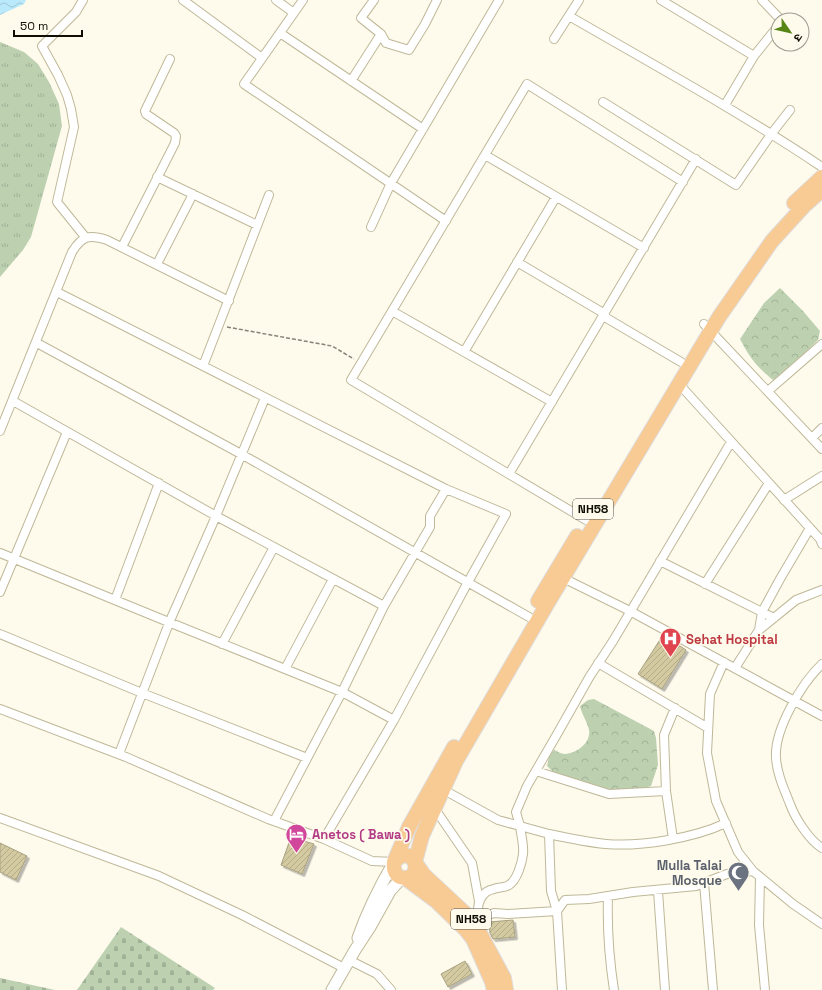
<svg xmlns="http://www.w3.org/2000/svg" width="822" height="990" viewBox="0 0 822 990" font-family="'Space Grotesk','Noto Sans Devanagari',sans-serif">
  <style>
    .grass { fill: url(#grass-tufts) }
    .forest { fill: url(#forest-crowns) }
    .cemetery { fill: url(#cemetery-stones) }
    .water { fill: url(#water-waves) }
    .building { fill: url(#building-hatch); stroke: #a8a182; filter: url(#shadow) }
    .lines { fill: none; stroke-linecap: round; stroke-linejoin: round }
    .minor-casing { stroke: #bfb898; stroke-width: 10 }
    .tertiary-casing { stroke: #bfb898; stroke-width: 13 }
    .trunk-casing { stroke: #dedddc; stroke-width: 16 }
    .path { stroke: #868377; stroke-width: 1.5; stroke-dasharray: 4 2; stroke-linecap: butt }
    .minor { stroke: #fff; stroke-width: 8 }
    .tertiary { stroke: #fff; stroke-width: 11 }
    .trunk { stroke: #f8ca94; stroke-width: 14 }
    .labels { text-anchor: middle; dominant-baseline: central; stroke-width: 3.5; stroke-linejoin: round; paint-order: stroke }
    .shield { fill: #fefbed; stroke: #57544a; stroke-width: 1 }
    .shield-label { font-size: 12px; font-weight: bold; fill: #100d04 }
    .health-label { font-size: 13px; font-weight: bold; fill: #be3a42; stroke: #fefbed; text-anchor: start }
    .hotel-label { font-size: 13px; font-weight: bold; fill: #b23c85; stroke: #fefbed; text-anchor: start }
    .worship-label { font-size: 13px; font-weight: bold; fill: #5b616d; stroke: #fefbed; text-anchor: end }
  </style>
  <defs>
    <pattern id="grass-tufts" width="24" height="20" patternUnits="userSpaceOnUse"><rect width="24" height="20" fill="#bdd1b1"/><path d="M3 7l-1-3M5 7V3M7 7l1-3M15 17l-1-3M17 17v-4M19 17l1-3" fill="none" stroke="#a1b297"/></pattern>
    <pattern id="forest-crowns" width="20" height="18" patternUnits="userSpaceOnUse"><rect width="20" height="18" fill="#bdd1b1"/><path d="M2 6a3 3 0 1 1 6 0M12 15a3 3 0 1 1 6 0" fill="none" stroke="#a1b297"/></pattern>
    <pattern id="cemetery-stones" width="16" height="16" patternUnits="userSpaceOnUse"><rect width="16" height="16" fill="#bdd1b1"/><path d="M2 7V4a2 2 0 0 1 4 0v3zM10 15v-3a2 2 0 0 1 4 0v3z" fill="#a1b297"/></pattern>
    <pattern id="water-waves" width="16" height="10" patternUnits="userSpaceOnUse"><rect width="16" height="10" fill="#bae9fb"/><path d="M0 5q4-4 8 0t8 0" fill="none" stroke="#9fc7d6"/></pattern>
    <pattern id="building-hatch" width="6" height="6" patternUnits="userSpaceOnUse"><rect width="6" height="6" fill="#d3caa1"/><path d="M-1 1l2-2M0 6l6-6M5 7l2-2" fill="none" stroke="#b4ac89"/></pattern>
    <filter id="shadow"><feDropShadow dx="2.5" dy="2.5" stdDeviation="0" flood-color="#0004"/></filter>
  </defs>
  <rect width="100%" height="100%" fill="#fefbed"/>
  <path class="grass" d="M0,42L24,52L38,64L49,82L59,104L62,126L31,237L23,250L0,277Z"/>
  <path class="forest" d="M780,288L803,311L820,331L818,340L785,373L773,380C757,367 749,357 740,339L764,303Z
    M594,699L654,731L656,738L658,765L651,786L632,792L615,793L565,779L551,770L547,766L549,757L554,750C557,751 561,754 565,754C577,753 591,743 589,730C587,721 582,715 580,706L588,700Z"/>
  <path class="cemetery" d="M121,927L215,988L213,990H77Z
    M0,978L55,990H0Z"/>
  <path class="water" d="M0,0H26L24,4L0,15Z"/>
  <path class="building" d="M663,635L686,650L662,689L638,674Z
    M291,837L314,844L302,874L281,865Z
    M0,843L27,856L16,880L0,872Z
    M513,920L515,937L493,939L490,933L489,922Z
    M465,961L472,974L448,987L441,974Z"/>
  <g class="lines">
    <defs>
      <path id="minor" d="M83,0L76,12L42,46L58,75L67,95L71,109L74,127L57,202L86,238
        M183,0L262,58
        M276,0L294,13
        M303,0L244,84L446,221
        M661,0L754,56L725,105
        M762,0L781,20
        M569,16C654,65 740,112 822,167
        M280,33L423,129
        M381,34L386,43L409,50L425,24L437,0
        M554,39L579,0
        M754,56L778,26
        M351,81L381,34L361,18L374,0
        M603,102L736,185L772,133L790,110
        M485,155L644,248
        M157,177L257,225
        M371,227L391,183L499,0
        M122,247L175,143L176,136L174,133L146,114L145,111L170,59
        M517,262L605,314
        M157,264L193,194
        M57,292L446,489L506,514L468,582L394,720L324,839
        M392,311L552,402
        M603,316L681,362
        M704,324L822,449
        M37,343L241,454L529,617
        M464,352L556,197
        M203,366L269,195
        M679,384L820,539L822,544
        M768,391L822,344
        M13,401L216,516L384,606
        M0,431L72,252C82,236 89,234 107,240L229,301
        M812,438L822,428
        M509,474L696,159
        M784,500L822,476
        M586,520L351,380L527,84L683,182
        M0,553L171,623L342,692L394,720
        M660,561L774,618
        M561,577L630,611L822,716
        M705,584L769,483
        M0,592L67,432
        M115,600L159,483
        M759,630L762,612L780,579L810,528
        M0,634L142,693L307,758
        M222,644L274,547
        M724,662L710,694L707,753L716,801L738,852L753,871L793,904L822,924
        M598,663L708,728
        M822,664C802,683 774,729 776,758C777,774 784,789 790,804C795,818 809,840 822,848
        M735,668L759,630L796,600L822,590
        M285,669L333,579
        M0,709L126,757L268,819L324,839L372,861L394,862
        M119,754L169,623L216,516L265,398
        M536,771L609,794L666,791
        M444,790L498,820L520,826C521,835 524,845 523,854C522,863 517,880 509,885C505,888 498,887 494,889C481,891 476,905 479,915L475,923
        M435,809L472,863L479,901
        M0,818L159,876L242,915L344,968
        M274,821L342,692L384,606L430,527V516L446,489
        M549,834C567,838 586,842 606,844C641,847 694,838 726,823
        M673,839L666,791L664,735L675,708
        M760,877L759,925L765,990
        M704,883L713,990
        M658,891L665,990
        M608,896C607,928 609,958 614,990
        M472,925L485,916L494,913L508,914L557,911L565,900L589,899L633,892L696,886L727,874L753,871
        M349,960L377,974L391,990
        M562,990L557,911L551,891L549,834L520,826L516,812L527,786L556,736L590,676L613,641L731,442"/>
      <path id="tertiary" d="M358,938C367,912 380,886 394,862
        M332,990L355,950L370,927L390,891L399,881L405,878"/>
      <path id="trunk" d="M794,203L822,177
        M538,601L577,536
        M394,862C413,841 425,877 405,878C395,878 393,869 394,862L409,827L454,747
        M405,878L436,901L466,930L473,939L492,982L494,990
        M506,990L504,978L475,924L467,915L424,875L415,862L422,836L456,761L546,606L719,317L772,241L804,206L822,190"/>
    </defs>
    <use href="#minor" class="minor-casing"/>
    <use href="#tertiary" class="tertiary-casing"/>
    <use href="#trunk" class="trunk-casing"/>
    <path class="path" d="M227,327L332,346L354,359"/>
    <use href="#minor" class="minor"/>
    <use href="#tertiary" class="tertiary"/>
    <use href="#trunk" class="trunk"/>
  </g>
  <defs>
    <symbol id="hospital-pin" viewBox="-11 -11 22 30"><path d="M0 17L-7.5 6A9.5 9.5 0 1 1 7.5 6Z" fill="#e0444e" stroke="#fefbed"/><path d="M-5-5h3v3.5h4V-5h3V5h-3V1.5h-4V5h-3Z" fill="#fff"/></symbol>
    <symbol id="hotel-pin" viewBox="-11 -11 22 30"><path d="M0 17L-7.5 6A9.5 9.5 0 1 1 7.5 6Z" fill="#d1479c" stroke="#fefbed"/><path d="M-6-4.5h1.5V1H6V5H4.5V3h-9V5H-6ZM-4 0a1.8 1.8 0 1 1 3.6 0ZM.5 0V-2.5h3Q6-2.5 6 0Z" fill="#fff"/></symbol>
    <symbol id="mosque-pin" viewBox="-11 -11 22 30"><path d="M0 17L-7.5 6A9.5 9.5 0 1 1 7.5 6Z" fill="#6b7280" stroke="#fefbed"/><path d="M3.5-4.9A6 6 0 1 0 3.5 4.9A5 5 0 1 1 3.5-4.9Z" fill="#fff"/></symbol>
  </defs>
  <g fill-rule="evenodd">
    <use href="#hospital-pin" x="658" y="626" width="25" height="34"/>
    <use href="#hotel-pin" x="284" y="822" width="25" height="34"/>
    <use href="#mosque-pin" x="726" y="860" width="25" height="34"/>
  </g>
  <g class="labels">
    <g class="shield">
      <rect x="573" y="499" width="40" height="20" rx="3"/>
      <rect x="451" y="909" width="40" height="20" rx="3"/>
    </g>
    <g class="shield-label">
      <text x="593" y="509">NH58</text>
      <text x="471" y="919">NH58</text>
    </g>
    <g class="health-label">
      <text x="686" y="639">Sehat Hospital</text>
    </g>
    <g class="hotel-label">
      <text x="312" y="834">Anetos ( Bawa )</text>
    </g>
    <g class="worship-label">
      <text x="722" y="865">Mulla Talai<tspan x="722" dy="15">Mosque</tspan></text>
    </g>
  </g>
  <g transform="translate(790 32) rotate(124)"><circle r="19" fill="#fefbed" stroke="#9f9c90"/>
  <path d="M0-3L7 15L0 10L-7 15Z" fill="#578617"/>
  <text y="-6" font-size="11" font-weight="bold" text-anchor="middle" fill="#100d04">उ</text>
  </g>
  <path d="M14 30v6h68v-6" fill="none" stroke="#100d04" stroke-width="2"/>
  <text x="20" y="30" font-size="12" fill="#100d04" stroke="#fefbed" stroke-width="3" paint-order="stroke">50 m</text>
</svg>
